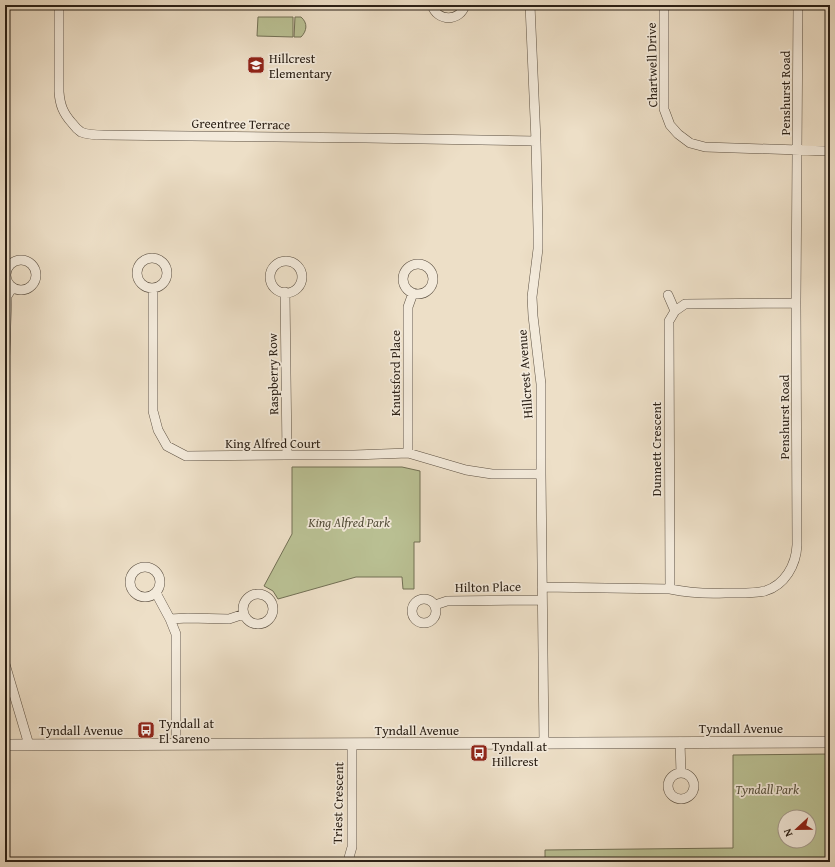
<svg xmlns="http://www.w3.org/2000/svg" width="835" height="867" viewBox="0 0 835 867" font-family="'Gentium Book Plus',serif">
  <style>
    .green { fill: #bac194; stroke: #727055; fill-rule: evenodd }
    .lines { fill: none; stroke-linecap: round; stroke-linejoin: round }
    .minor-casing { stroke: #5c5042; stroke-width: 10 }
    .tertiary-casing { stroke: #5c5042; stroke-width: 12 }
    .minor { stroke: #f3eadb; stroke-width: 9 }
    .tertiary { stroke: #f3eadb; stroke-width: 11 }
    .labels { text-anchor: middle; dominant-baseline: central; stroke-width: 3.5; stroke-linejoin: round; paint-order: stroke }
    .poi-label { font-size: 13px; fill: #2b2016; stroke: #f3eadb; text-anchor: start }
    .street-label { font-size: 13px; fill: #2b2016; stroke: #f3eadb }
    .park-label { font-size: 13px; font-style: italic; fill: #56503c; stroke: #f3eadb }
  </style>
  <rect width="100%" height="100%" fill="#eddfc7"/>
  <filter id="stains"><feTurbulence type="fractalNoise" baseFrequency=".005" numOctaves="4"/><feColorMatrix values="0 0 0 0 .2 0 0 0 0 .09 0 0 0 0 .02 0 0 0 .5 -.17"/></filter>
  <radialGradient id="worn" r=".72"><stop offset=".6" stop-color="#630" stop-opacity="0"/><stop offset="1" stop-color="#630" stop-opacity=".3"/></radialGradient>
  <path class="green" d="M258,17H293V37L257,36Z
    M295,17H301C308,23 307,31 301,37H294Z
    M292,467H402L420,471V542H414V589H403L402,577H356L278,599L273,591L264,586L292,534Z
    M830,754V862H545V850L733,848V755ZM785,817H809V841H785Z"/>
  <g class="lines">
    <defs>
      <path id="minor" d="M59,5V92C60,105 63,113 72,123C75,127 78,130 81,132C88,135 97,135 104,135L366,138L536,141
        M432,5C437,22 460,22 465,5
        M530,5L536,141L538,229V249L532,297L533,316L541,384V474L544,743
        M664,5V109L670,125L678,134L690,143L705,147L830,151
        M137 273a15 15 0 1 1 30 0a15 15 0 1 1-30 0Z
        M6 275a15 15 0 1 1 30 0a15 15 0 1 1-30 0Z
        M270 277a16 16 0 1 1 32 0a16 16 0 1 1-32 0Z
        M403 279a15 15 0 1 1 30 0a15 15 0 1 1-30 0Z
        M153,288V411L158,430L167,446L186,456L287,455H354L408,453L466,470L492,474H541
        M285,292L287,455
        M668,295L675,311
        M5,356L7,296L12,288
        M408,453V307L413,293
        M130 582a15 15 0 1 1 30 0a15 15 0 1 1-30 0Z
        M542,587L670,589C690,593 705,594 725,593C738,593 752,594 765,591C785,585 796,565 797,545L796,303L798,5
        M670,589L669,321L675,311L685,304L796,303
        M156,593L170,619L176,634V744
        M243 609a15 15 0 1 1 30 0a15 15 0 1 1-30 0Z
        M412 611a12 12 0 1 1 24 0a12 12 0 1 1-24 0Z
        M435,605L447,601L542,600
        M170,619L188,618L229,619L244,614
        M5,664L29,745
        M680,742L681,773
        M668 786a13 13 0 1 1 26 0a13 13 0 1 1-26 0Z
        M346,862L348,861L352,847V744"/>
      <path id="tertiary" d="M5,745L830,742"/>
    </defs>
    <use href="#minor" class="minor-casing"/>
    <use href="#tertiary" class="tertiary-casing"/>
    <use href="#minor" class="minor"/>
    <use href="#tertiary" class="tertiary"/>
  </g>
  <defs>
    <symbol id="school-square" viewBox="-11 -11 22 22"><rect x="-9" y="-9" width="18" height="18" rx="4" fill="#8f2418" stroke="#f3eadb"/><path d="M0-5L7-2L0 1L-7-2ZM-4 1L0 2.5L4 1V4Q0 6-4 4Z" fill="#fff"/></symbol>
    <symbol id="bus-square" viewBox="-11 -11 22 22"><rect x="-9" y="-9" width="18" height="18" rx="4" fill="#8f2418" stroke="#f3eadb"/><path d="M-5-6H5V4H4V6H2V4H-2V6H-4V4H-5ZM-3.5-4V0h7V-4ZM-3.5 1.2v1.5H-2V1.2ZM2 1.2v1.5H3.5V1.2Z" fill="#fff"/></symbol>
  </defs>
  <g fill-rule="evenodd">
    <use href="#school-square" x="246" y="55" width="20" height="20"/>
    <use href="#bus-square" x="136" y="720" width="20" height="20"/>
    <use href="#bus-square" x="469" y="743" width="20" height="20"/>
  </g>
  <g class="labels">
    <g class="poi-label">
      <text x="269" y="58">Hillcrest<tspan x="269" dy="15">Elementary</tspan></text>
      <text x="159" y="723">Tyndall at<tspan x="159" dy="15">El Sareno</tspan></text>
      <text x="492" y="746">Tyndall at<tspan x="492" dy="15">Hillcrest</tspan></text>
    </g>
    <g class="street-label">
      <text transform="translate(652 65) rotate(-91)">Chartwell Drive</text>
      <text transform="translate(785 93) rotate(-90)">Penshurst Road</text>
      <text transform="translate(241 124) rotate(1)">Greentree Terrace</text>
      <text transform="translate(395 373) rotate(-90)">Knutsford Place</text>
      <text transform="translate(273 374) rotate(-91)">Raspberry Row</text>
      <text transform="translate(525 374) rotate(-94)">Hillcrest Avenue</text>
      <text transform="translate(784 417) rotate(-90)">Penshurst Road</text>
      <text x="273" y="443">King Alfred Court</text>
      <text transform="translate(656 449) rotate(-90)">Dunnett Crescent</text>
      <text transform="translate(488 587) rotate(-1)">Hilton Place</text>
      <text x="741" y="728">Tyndall Avenue</text>
      <text x="81" y="730">Tyndall Avenue</text>
      <text x="417" y="730">Tyndall Avenue</text>
      <text transform="translate(338 803) rotate(-89)">Triest Crescent</text>
    </g>
    <g class="park-label">
      <text x="349" y="522">King Alfred Park</text>
      <text x="767" y="789">Tyndall Park</text>
    </g>
  </g>
  <rect width="835" height="867" fill="none" stroke="#eddfc7" stroke-width="20"/>
  <rect x="6" y="6" width="823" height="855" fill="none" stroke="#2b2016" stroke-width="2"/>
  <rect x="10" y="10" width="815" height="847" fill="none" stroke="#2b2016"/>
  <g transform="translate(797 829) rotate(248)"><circle r="19" fill="#f3eadb" stroke="#a3998c"/>
  <path d="M0-3L7 15L0 10L-7 15Z" fill="#8f2418"/>
  <text y="-6" font-size="11" font-weight="bold" text-anchor="middle" fill="#2b2016">N</text>
  </g>
  <rect width="100%" height="100%" filter="url(#stains)"/>
  <rect width="100%" height="100%" fill="url(#worn)"/>
</svg>
